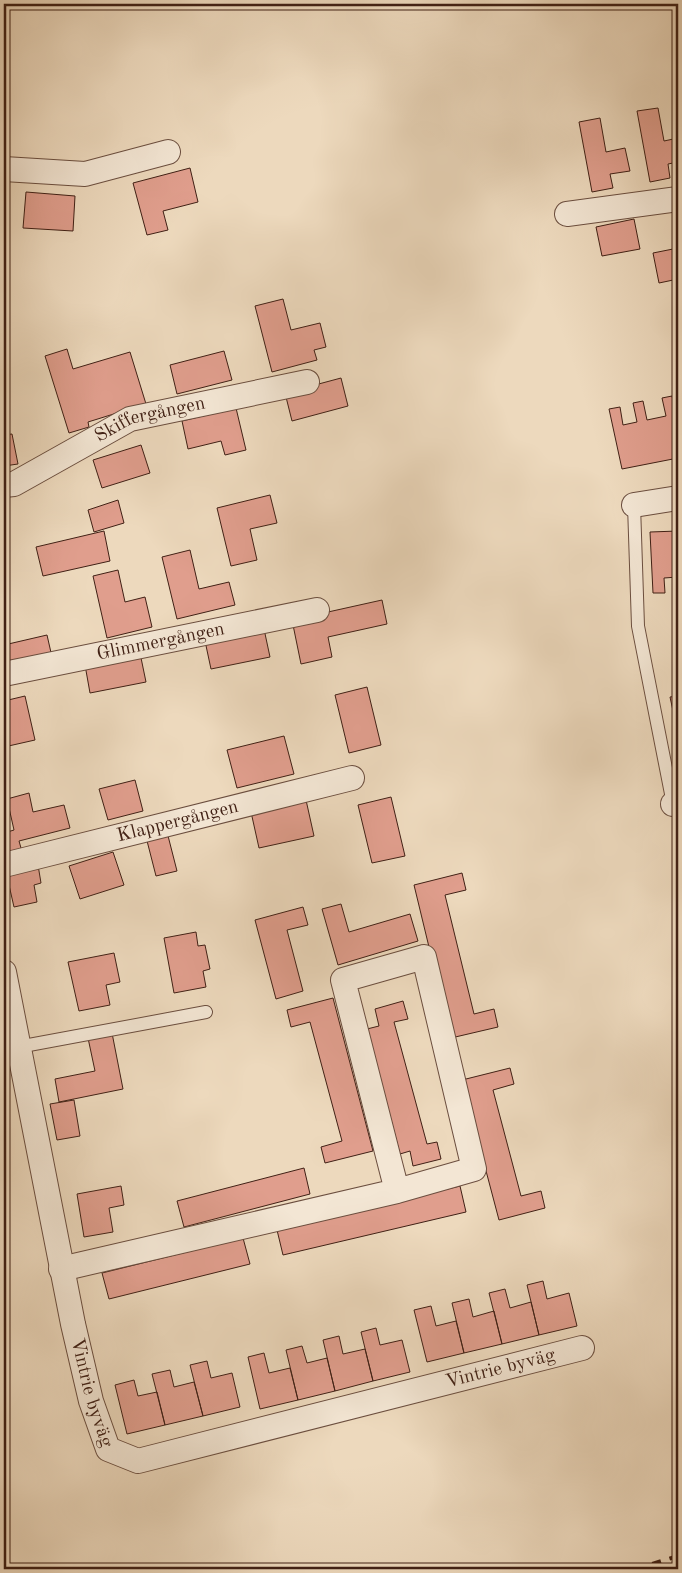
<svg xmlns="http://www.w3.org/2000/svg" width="682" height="1573" viewBox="0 0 682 1573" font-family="'Old Standard TT',serif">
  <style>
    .building { fill: #e09e8d; stroke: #402015 }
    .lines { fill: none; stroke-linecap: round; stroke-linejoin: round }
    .lane-casing { stroke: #6b4e3f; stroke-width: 14 }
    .street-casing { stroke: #6b4e3f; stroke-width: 26 }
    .lane { stroke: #f3e6d4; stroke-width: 12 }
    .street { stroke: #f3e6d4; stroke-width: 24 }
    .rail { stroke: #402015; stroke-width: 4; stroke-dasharray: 9 9; stroke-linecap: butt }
    .labels { text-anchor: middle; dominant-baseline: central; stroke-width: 4; stroke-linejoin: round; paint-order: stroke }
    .street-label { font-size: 19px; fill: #402015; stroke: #f3e6d4 }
  </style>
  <rect width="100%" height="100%" fill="#edd9bd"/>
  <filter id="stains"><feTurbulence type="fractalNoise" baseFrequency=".004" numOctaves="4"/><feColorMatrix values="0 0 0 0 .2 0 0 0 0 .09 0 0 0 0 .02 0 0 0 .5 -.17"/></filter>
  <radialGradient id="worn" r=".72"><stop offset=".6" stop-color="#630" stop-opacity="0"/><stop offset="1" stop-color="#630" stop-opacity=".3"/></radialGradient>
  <path class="building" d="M658,108L664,141L678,138V162L668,164L670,178L650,182L637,111Z
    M600,118L606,152L625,148L630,171L610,174L613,188L592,192L579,122Z
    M190,168L198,202L163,211L168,230L147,235L133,183Z
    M26,192L75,196L73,231L23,228Z
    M634,219L640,249L602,256L596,227Z
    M678,248V279L659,283L653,253Z
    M283,299L291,330L320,323L326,347L314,350L317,360L272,372L255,306Z
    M67,349L73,369L130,352L146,404L88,422L89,427L69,433L45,356Z
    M224,351L232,380L177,394L170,365Z
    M341,378L348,406L292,421L285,393Z
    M672,396L676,414H678V458L622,469L609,409L620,407L623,425L637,422L633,403L643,401L647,420L666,416L662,398Z
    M236,408L246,450L225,455L221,441L188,449L182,421Z
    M12,434L18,464L4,466V435Z
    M141,445L150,473L102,488L93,460Z
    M270,495L277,523L250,529L257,560L231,566L217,508Z
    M118,500L124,523L94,532L88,510Z
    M104,531L110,561L43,576L36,547Z
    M678,531V577L664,578L665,593H653L650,532Z
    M190,550L199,589L229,582L235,605L177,619L162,557Z
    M118,570L125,602L145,597L152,627L107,638L93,576Z
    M382,600L387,624L328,637L332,657L301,664L292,620Z
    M264,629L270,657L211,669L205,641Z
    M47,635L52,657L4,668V645Z
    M140,653L146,682L90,693L85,665Z
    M367,687L381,745L349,753L335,695Z
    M25,696L35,740L4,747V701Z
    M678,696V734L670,697Z
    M284,736L294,774L237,788L227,750Z
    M135,780L143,811L108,820L99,789Z
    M29,793L33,812L64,805L70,828L19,841L23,855L4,853V833L14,830L7,799Z
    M391,797L405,856L372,863L358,805Z
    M306,800L314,836L259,848L251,812Z
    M166,828L177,871L156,876L145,833Z
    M113,852L124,885L80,899L69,866Z
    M38,865L41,883L34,885L37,902L14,907L6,872Z
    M462,873L466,890L445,895L474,1014L494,1009L498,1027L451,1038L414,885Z
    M341,904L349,932L410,914L418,941L338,965L322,909Z
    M303,907L308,925L287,930L303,991L276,999L255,920Z
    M196,932L198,946L205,945L210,969L203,971L206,987L174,993L164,938Z
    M114,953L120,982L106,985L110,1005L79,1011L68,962Z
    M333,998L373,1151L325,1163L321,1147L342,1141L310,1022L291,1027L287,1010Z
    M403,1001L408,1019L394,1022L427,1144L437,1142L441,1159L413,1166L410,1151L400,1154L367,1029L379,1026L375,1009Z
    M112,1033L123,1089L59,1102L55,1079L95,1071L88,1038Z
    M510,1068L514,1084L493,1090L521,1196L541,1191L545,1208L499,1220L462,1080Z
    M74,1100L80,1136L57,1140L50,1104Z
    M304,1168L310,1194L184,1227L177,1201Z
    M121,1186L124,1205L109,1208L113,1232L84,1237L77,1194Z
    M460,1186L466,1212L283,1255L277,1230Z
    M243,1238L250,1264L109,1299L102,1273Z
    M543,1281L547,1299L569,1293L577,1326L539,1335L527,1285Z
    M505,1289L510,1308L531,1302L539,1335L502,1344L489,1293Z
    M469,1299L473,1317L494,1311L502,1344L464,1353L452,1303Z
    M431,1306L436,1326L456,1321L464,1353L427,1362L414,1310Z
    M376,1328L380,1345L402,1340L410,1372L373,1381L361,1332Z
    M339,1336L343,1354L365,1349L373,1381L335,1391L323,1340Z
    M302,1346L307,1363L327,1358L335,1391L298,1400L286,1350Z
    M264,1353L269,1373L290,1368L298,1400L260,1409L248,1357Z
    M207,1361L211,1378L232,1373L240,1407L203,1416L190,1365Z
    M170,1370L174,1387L194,1382L203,1416L165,1425L152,1374Z
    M134,1380L138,1396L157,1392L165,1425L127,1434L115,1385Z"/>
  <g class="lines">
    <defs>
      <path id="lane" d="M634,505L638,626L673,804
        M18,1047L206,1012"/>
      <g id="street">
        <path d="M4,169L85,174L168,152"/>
        <path d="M567,214L678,199"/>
        <path id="s1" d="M4,485L14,484L130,419L307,382"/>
        <path d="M634,505L678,498"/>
        <path id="s2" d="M4,674L317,610"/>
        <path d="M673,804H678"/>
        <path id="s3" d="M4,865L352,778"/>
        <path id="s4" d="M4,972L73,1324L91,1401L108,1449L138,1461L582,1348"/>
        <path d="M61,1269L397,1191L474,1169L424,957L343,980L397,1191"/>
      </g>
    </defs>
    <use href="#lane" class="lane-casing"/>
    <use href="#street" class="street-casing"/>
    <use href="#lane" class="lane"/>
    <use href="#street" class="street"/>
    <path class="rail" d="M635,1569L678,1556"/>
  </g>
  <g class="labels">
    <g class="street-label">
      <text stroke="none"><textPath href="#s1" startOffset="162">Skiffergången</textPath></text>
      <text stroke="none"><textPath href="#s2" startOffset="160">Glimmergången</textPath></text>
      <text stroke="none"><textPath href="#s3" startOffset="179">Klappergången</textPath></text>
      <text stroke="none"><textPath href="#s4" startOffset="895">Vintrie byväg</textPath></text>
      <text stroke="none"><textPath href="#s4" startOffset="430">Vintrie byväg</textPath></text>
    </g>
  </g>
  <rect width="682" height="1573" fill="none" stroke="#edd9bd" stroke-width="20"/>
  <rect x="5" y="5" width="672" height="1563" fill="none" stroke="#402015" stroke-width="2.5"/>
  <rect x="10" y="10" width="662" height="1553" fill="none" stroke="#402015"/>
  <rect width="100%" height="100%" filter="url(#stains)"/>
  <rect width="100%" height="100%" fill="url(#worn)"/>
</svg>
